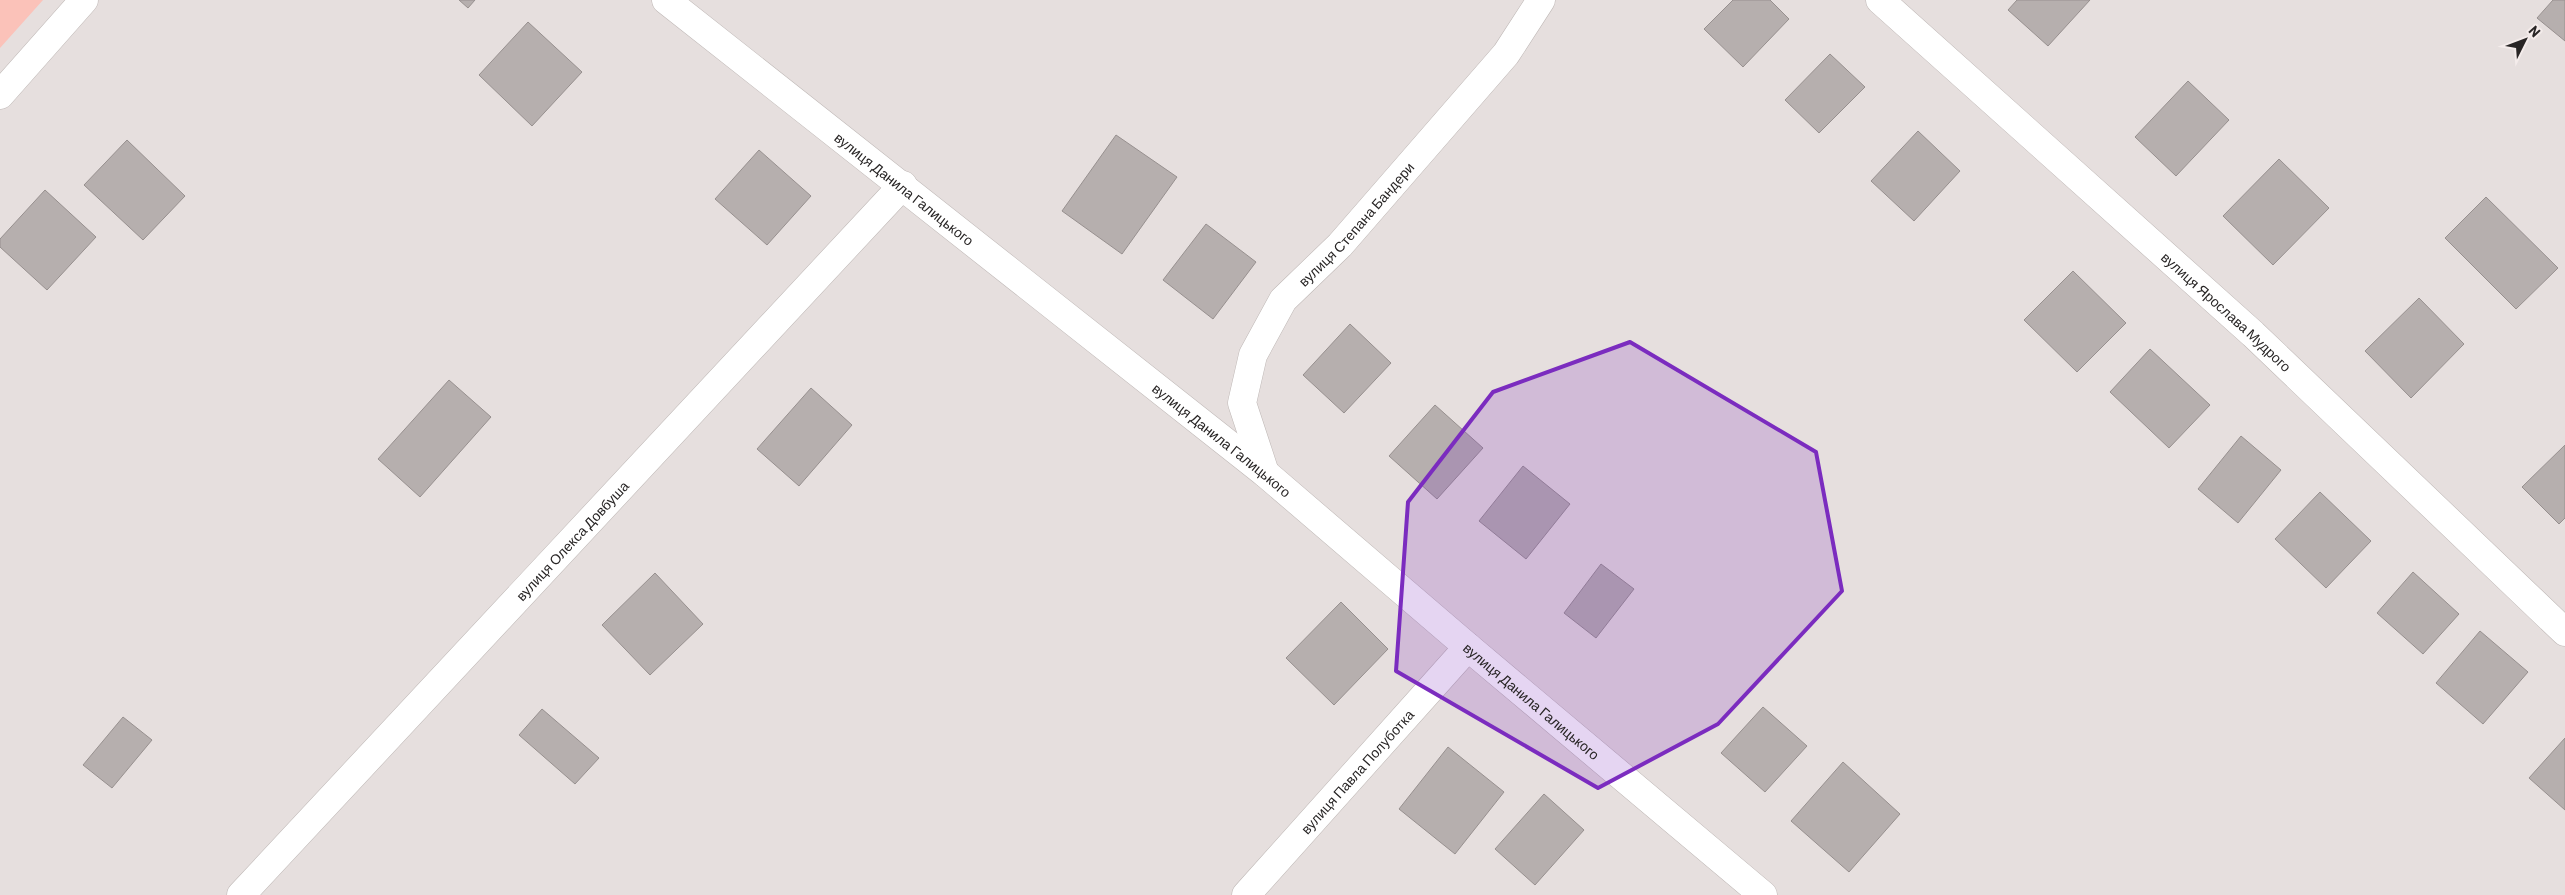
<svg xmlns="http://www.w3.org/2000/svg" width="2565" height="895" viewBox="0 0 2565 895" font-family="Barlow,sans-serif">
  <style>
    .green { fill: #fbc2b9 }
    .building { fill: #b6afae; stroke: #97908f }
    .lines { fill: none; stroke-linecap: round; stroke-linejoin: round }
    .minor-casing { stroke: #beb7b5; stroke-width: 29 }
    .minor { stroke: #fff; stroke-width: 28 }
    .marked { fill: #7b2cbf; fill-opacity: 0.2; stroke: #7b2cbf; stroke-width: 4; stroke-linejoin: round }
    .labels { text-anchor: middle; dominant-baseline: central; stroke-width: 4.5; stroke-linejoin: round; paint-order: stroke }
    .street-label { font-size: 14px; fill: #282525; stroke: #f4eceb }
  </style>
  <rect width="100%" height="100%" fill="#e6dfde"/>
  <path class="green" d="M0,0H43L0,48Z"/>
  <path class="building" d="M459,0H475L468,8Z
    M1733,0H1770L1789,19L1743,67L1704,29Z
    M2017,0H2090L2048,46L2008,10Z
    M2553,0H2565V41L2537,18Z
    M528,22L582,72L532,126L479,75Z
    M1830,54L1865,87L1819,133L1785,100Z
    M2188,81L2229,120L2176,176L2135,137Z
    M1918,131L1960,171L1914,221L1871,181Z
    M1116,135L1177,177L1122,254L1062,211Z
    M127,140L185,196L143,240L84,185Z
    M759,150L811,196L767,245L715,199Z
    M2279,159L2329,208L2273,265L2223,216Z
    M45,190L96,237L47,290L0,247V239Z
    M2486,197L2558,268L2516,309L2445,238Z
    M1206,224L1256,262L1213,319L1163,280Z
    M2073,271L2126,323L2077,372L2024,320Z
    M2419,298L2464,344L2411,398L2365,351Z
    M1350,324L1391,363L1344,413L1303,375Z
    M2150,349L2210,405L2169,448L2110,392Z
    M449,380L491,417L420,497L378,459Z
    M811,388L852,425L799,486L757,449Z
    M1435,405L1483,448L1437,499L1389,456Z
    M2241,436L2281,470L2238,523L2198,489Z
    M2565,445V518L2559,524L2522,487Z
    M1523,466L1570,504L1526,559L1479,521Z
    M2320,492L2371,541L2326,588L2275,539Z
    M1601,564L1634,589L1596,638L1564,613Z
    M2413,572L2459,614L2423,654L2377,613Z
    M655,573L703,624L650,675L602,625Z
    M1341,602L1388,649L1334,705L1286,658Z
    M2480,631L2528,672L2483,724L2436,683Z
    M1763,707L1807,746L1765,792L1721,753Z
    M542,709L599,758L575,784L519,735Z
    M123,717L152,740L112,788L83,765Z
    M2565,738V810L2529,778Z
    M1448,747L1504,792L1455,854L1399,809Z
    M1843,762L1900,814L1849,872L1791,821Z
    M1544,794L1584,830L1535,885L1495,849Z"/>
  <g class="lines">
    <defs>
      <g id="minor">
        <path id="s1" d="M666,0L1265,473L1468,647L1763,895"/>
        <path id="s2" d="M1880,0L2253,334L2565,632"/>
        <path d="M0,95L84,0"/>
        <path id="s3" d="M1265,473L1242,403L1253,355L1283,300L1340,245L1506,54L1541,0"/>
        <path id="s4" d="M241,895L903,185"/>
        <path id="s5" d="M1246,895L1468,647"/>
      </g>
    </defs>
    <use href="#minor" class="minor-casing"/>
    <use href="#minor" class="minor"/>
  </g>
  <path class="marked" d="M1630,342L1816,452L1842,591L1718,724L1598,788L1396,671L1408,502L1493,392Z"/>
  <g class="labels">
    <g class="street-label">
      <text stroke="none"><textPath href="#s1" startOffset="304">вулиця Данила Галицького</textPath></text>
      <text stroke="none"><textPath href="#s3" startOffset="291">вулиця Степана Бандери</textPath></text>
      <text stroke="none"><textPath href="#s2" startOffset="466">вулиця Ярослава Мудрого</textPath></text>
      <text stroke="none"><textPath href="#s1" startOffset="709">вулиця Данила Галицького</textPath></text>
      <text stroke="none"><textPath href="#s4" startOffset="485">вулиця Олекса Довбуша</textPath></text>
      <text stroke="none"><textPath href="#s1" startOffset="1114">вулиця Данила Галицького</textPath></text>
      <text stroke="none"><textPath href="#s5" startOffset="166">вулиця Павла Полуботка</textPath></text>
    </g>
  </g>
  <g transform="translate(2525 40) rotate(48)" stroke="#f4eceb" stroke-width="4" paint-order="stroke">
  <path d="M0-4L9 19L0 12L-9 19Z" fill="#282525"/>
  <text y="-8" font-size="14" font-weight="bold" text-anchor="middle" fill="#282525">N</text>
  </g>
</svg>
